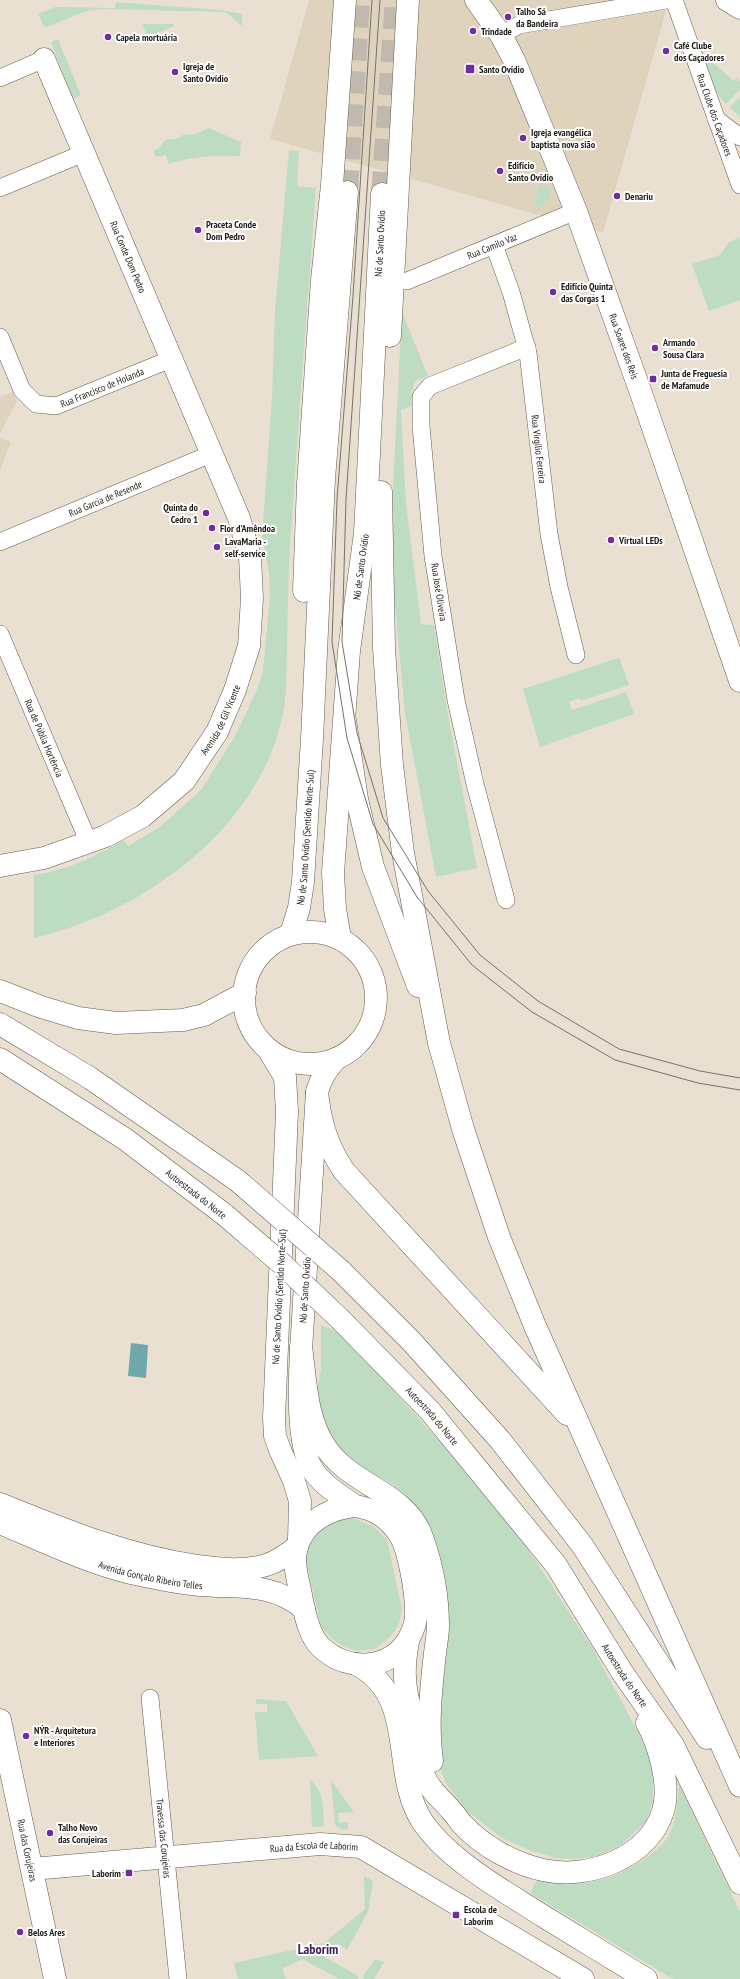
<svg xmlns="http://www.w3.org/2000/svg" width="740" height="1979" viewBox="0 0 740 1979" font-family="'PT Sans Narrow',sans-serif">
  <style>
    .built { fill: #dfd3be }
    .green { fill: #bedcc2 }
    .water { fill: #6fa7ad }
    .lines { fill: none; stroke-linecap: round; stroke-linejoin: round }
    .primary-tunnel { stroke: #c1b9ad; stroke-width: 22; stroke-dasharray: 22 11; stroke-linecap: butt }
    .street-casing { stroke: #635c4f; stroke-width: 18 }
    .secondary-casing { stroke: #635c4f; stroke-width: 23 }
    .primary-casing { stroke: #635c4f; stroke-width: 23 }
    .highway-casing { stroke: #635c4f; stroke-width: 23 }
    .street { stroke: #fff; stroke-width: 17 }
    .secondary { stroke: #fff; stroke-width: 22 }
    .primary { stroke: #fff; stroke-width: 22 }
    .highway { stroke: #fff; stroke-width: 22 }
    .tram { stroke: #787369; stroke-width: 1 }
    .highway-bridge-casing { stroke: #635c4f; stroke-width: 23; stroke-linecap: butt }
    .highway-bridge { stroke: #fff; stroke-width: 22 }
    .poi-dot { fill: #722ca0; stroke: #fff; stroke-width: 1.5 }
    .labels { text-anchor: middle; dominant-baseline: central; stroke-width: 4; stroke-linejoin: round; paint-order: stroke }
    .poi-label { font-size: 10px; font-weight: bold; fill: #201d17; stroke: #fff; text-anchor: start }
    .street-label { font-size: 10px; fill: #201d17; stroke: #fff }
    .district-label { font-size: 14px; font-weight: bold; fill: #422159; stroke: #fff }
  </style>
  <rect width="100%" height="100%" fill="#e9e0d2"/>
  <path class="built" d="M309,0H669L603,233L270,139Z
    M12,392L17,401L0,434V397Z
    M0,438L11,442L0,470Z"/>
  <path class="green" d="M116,2L220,10L242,14V26L227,13L223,12L104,9L87,11L46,27L43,25L38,14L55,7L115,8Z
    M142,24H173L174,26L148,37Z
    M58,39L81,95L73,99L51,42Z
    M702,53L734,81L737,78L740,82V89L726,104L715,91Z
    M740,97V117L730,107Z
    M209,128L241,142L240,156C216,155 192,156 169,164L166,155L156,157L153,151L158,149L165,140L175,139L183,135L196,134Z
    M289,150L299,151L297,186L316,188C308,299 299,409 292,519C288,563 288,607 287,651C286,667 287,684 285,700C270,821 147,912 34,938V875C66,871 95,856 124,840L128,846L161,826L201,790L235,736L257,690L263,672L270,596L269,573L262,537L272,398L275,311Z
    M537,186L551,187L549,199L538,210L533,198L539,195Z
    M740,237V300L709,311L692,264L720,255L729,242Z
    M402,312L428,376L415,381L412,391V406L401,410L406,503L421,624L434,625L446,704L477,868L436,877L405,713L394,593L391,527Z
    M619,658L629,685L581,701L579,698L569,702L572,710L626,692L634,714L540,747L523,689Z
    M321,1325L336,1331L374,1369L470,1475L522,1540L593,1649L649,1752L653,1776V1800L646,1822L622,1844L598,1856L573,1859L555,1858L529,1850L502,1838L467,1811L447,1785L439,1766L437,1666L406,1497L392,1484L362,1467L341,1451L329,1436L316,1397L321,1369Z
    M353,1518L374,1527L387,1540L402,1609L399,1624L390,1637L375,1649L357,1651L345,1647L332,1639L321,1626L306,1562L309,1545L322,1529L339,1520Z
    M256,1699L286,1701L318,1756L259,1760L255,1712H267V1704H256Z
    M310,1780C325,1793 323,1808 324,1826L312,1827Z
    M331,1780L354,1812L338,1813L339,1823L348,1822V1829L342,1830L335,1825Z
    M679,1784L740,1912V1979H673L530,1893L538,1878C582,1886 605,1885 643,1860C652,1854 664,1844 669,1835C677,1820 677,1800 679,1784Z
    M364,1876L373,1881L368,1912L347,1950L337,1943L332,1948L319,1951L318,1953L358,1976V1979H339L302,1959L282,1969L286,1979H238L234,1963L324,1943L365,1909Z
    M375,1959L384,1962L374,1979H364L363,1976Z"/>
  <path class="water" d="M131,1343L148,1345L146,1378L128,1376Z"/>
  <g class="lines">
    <path class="primary-tunnel" d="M347,192L359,0
      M382,194L396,0"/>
    <defs>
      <g id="street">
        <path id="s1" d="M674,0L740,185"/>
        <path d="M501,35L519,25L666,0"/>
        <path d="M0,78L44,59"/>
        <path d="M716,119L740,137"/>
        <path d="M0,188L84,153"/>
        <path id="s2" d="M494,245L511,292L528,353L549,534L559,587L576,655"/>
        <path id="s3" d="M407,281L576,211"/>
        <path id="s4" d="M0,337L22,390L36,404L56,406L171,359"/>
        <path id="s5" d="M0,542L211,454"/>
        <path id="s6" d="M0,634L89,843"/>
        <path d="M506,900L475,784L456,700L433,556L421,426V397L430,386L527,347"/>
        <path id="s7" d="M150,1698L178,1979"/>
      </g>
      <g id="secondary">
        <path d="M727,0L740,8"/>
        <path id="s8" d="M0,866L44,858L106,836L143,816L184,781L217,732L235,690L249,646L252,598L250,557L239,518L44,59"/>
        <path d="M0,1504C64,1530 128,1556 197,1566C220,1569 244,1572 266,1565C278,1562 287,1554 297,1547"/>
        <path id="s9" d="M0,1523C43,1541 86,1562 131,1573C154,1578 177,1583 200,1585C239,1588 272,1582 304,1609"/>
        <path id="s10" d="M0,1720L55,1979"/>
        <path id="s11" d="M32,1869L320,1844L361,1847L583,1979"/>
      </g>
      <g id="primary">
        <path id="s12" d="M476,0L501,35L514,60L576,211L642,396L740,681"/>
        <path d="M390,336L408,0"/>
        <path d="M304,591L308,484L322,280L332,185L345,0"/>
        <circle cx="310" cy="998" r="66"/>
        <path id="s13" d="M291,934L299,908L303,882L312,739L324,479L347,192"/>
        <path id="s14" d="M340,938L335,909L333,873L349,651L365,533L382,194"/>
        <path d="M271,1054L285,1077L287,1112L274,1418L275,1436L280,1450L294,1481L300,1501L299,1540"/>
        <path d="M336,1059C326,1070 321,1078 317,1092C313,1161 308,1231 304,1301C302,1344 293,1424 309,1463C317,1482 338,1494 355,1506"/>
        <path d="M355,1506C374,1509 388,1517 399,1534C409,1548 416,1593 416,1611C417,1620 413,1631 408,1640C390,1670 349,1671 324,1650C310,1639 306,1618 302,1601C300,1587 295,1573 295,1559C297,1526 325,1509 355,1506Z"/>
      </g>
      <g id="highway">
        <path d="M381,492L384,648L392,765L403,853L439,1043L463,1129L499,1237L535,1326L740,1786"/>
        <path d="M345,720L357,799L373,867L418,986"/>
        <path d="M0,991L41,1007L78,1018L116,1023L183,1020L204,1015L245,993"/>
        <path d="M0,1024L90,1078L238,1181"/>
        <path d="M0,1059L125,1139L225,1215"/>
        <path d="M317,1092C320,1121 327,1146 344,1171L567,1414"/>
        <path d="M341,1271L412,1342L500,1440L582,1545L707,1738"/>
        <path id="s15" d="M342,1321L430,1411L556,1565L622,1672L673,1745L740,1883"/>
        <path d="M301,1347C306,1382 306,1419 326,1448C352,1486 406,1492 422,1537C432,1565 438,1596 438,1626C438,1635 436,1644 435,1653C431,1689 427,1725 432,1761"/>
        <path d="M408,1641C406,1653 404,1665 405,1677C405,1688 408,1699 410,1710C414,1732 416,1757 425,1778C432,1793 439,1796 449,1808C454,1813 458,1819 462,1824C482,1846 515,1864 543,1870C588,1880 649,1858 663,1811C671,1786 659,1745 647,1723"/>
        <path d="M358,1665C418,1698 390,1771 422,1821C448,1860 504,1891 543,1916C577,1937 612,1958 646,1979"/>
      </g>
    </defs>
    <use href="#street" class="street-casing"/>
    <use href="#secondary" class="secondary-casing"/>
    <use href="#primary" class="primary-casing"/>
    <use href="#highway" class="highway-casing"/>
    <use href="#street" class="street"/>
    <use href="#secondary" class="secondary"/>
    <use href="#primary" class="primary"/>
    <use href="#highway" class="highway"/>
    <path class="tram" d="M372,0L353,296L337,499L332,642L347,738L373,824L417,897L472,965L532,1012L615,1060L698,1083L740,1090
      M380,0L346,499L342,642L357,733L383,818L428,891L480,955L538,1001L619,1049L700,1071L740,1078"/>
    <defs>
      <path id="highway-bridge" d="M238,1181L341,1271
        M225,1215L282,1264L342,1321"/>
    </defs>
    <use href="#highway-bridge" class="highway-bridge-casing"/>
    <use href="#highway-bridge" class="highway-bridge"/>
  </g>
  <g class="poi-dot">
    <circle cx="508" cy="17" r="4"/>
    <circle cx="473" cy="31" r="4"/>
    <circle cx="108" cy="37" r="4"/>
    <circle cx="666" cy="51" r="4"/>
    <rect x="465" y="64" width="10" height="10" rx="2"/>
    <circle cx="175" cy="72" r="4"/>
    <circle cx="523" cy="138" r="4"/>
    <circle cx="500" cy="171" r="4"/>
    <circle cx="617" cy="196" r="4"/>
    <circle cx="198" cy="230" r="4"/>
    <circle cx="553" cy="292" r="4"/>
    <circle cx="655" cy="348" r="4"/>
    <rect x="649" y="375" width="8" height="8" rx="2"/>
    <circle cx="206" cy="513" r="4"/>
    <circle cx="212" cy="528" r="4"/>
    <circle cx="611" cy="540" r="4"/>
    <circle cx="217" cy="547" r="4"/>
    <circle cx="26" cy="1736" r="4"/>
    <circle cx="50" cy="1833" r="4"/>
    <rect x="125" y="1869" width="8" height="8" rx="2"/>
    <rect x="452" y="1911" width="8" height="8" rx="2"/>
    <circle cx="20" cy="1932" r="4"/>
  </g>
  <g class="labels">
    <g class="poi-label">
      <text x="516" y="11">Talho Sá<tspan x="516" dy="12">da Bandeira</tspan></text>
      <text x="481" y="31">Trindade</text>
      <text x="116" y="37">Capela mortuária</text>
      <text x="674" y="45">Café Clube<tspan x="674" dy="12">dos Caçadores</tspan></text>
      <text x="183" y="66">Igreja de<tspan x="183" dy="12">Santo Ovídio</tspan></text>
      <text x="479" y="69">Santo Ovídio</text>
      <text x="531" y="132">Igreja evangélica<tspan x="531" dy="12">baptista nova sião</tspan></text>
      <text x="508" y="165">Edifício<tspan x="508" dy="12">Santo Ovídio</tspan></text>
      <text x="625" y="196">Denariu</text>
      <text x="206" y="224">Praceta Conde<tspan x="206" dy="12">Dom Pedro</tspan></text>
      <text x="561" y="286">Edifício Quinta<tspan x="561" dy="12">das Corgas 1</tspan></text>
      <text x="663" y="342">Armando<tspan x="663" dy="12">Sousa Clara</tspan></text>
      <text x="661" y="373">Junta de Freguesia<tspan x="661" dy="12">de Mafamude</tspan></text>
      <text x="198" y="507" text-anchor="end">Quinta do<tspan x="198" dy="12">Cedro 1</tspan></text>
      <text x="220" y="528">Flor d'Amêndoa</text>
      <text x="619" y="540">Virtual LEDs</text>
      <text x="225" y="541">LavaMaria -<tspan x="225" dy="12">self-service</tspan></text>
      <text x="34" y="1730">NÝR - Arquitetura<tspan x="34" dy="12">e Interiores</tspan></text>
      <text x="58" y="1827">Talho Novo<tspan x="58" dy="12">das Corujeiras</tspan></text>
      <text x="121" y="1873" text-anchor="end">Laborim</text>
      <text x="464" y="1909">Escola de<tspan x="464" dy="12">Laborim</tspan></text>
      <text x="28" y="1932">Belos Ares</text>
    </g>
    <g class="street-label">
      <text stroke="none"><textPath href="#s1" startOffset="122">Rua Clube dos Caçadores</textPath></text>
      <text stroke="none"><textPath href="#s14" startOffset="697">Nó de Santo Ovídio</textPath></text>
      <text stroke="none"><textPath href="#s3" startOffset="92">Rua Camilo Vaz</textPath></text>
      <text transform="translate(128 257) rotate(67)">Rua Conde Dom Pedro</text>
      <text stroke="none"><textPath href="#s12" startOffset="378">Rua Soares dos Reis</textPath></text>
      <text stroke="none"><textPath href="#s4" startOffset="147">Rua Francisco de Holanda</textPath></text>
      <text stroke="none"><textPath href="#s2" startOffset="210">Rua Virgílio Ferreira</textPath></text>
      <text stroke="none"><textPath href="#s5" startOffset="114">Rua Garcia de Resende</textPath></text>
      <text stroke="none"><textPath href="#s14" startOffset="373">Nó de Santo Ovídio</textPath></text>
      <text transform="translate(439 592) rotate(81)">Rua José Oliveira</text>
      <text stroke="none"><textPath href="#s8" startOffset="278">Avenida de Gil Vicente</textPath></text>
      <text stroke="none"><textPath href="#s6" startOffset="113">Rua de Públia Hortência</textPath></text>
      <text stroke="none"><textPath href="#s13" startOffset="98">Nó de Santo Ovídio (Sentido Norte-Sul)</textPath></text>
      <text transform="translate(196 1194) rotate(38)">Autoestrada do Norte</text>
      <text transform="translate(305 1290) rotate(-86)">Nó de Santo Ovídio</text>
      <text transform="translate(279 1297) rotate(-87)">Nó de Santo Ovídio (Sentido Norte-Sul)</text>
      <text stroke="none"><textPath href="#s15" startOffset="131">Autoestrada do Norte</textPath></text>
      <text stroke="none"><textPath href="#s9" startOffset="160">Avenida Gonçalo Ribeiro Telles</textPath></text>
      <text stroke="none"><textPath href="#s15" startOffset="455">Autoestrada do Norte</textPath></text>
      <text stroke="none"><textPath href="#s7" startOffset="141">Travessa das Corujeiras</textPath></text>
      <text stroke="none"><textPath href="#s11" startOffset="283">Rua da Escola de Laborim</textPath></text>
      <text stroke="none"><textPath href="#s10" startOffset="133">Rua das Corujeiras</textPath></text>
    </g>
    <g class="district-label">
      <text x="318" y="1949">Laborim</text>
    </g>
  </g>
</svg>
